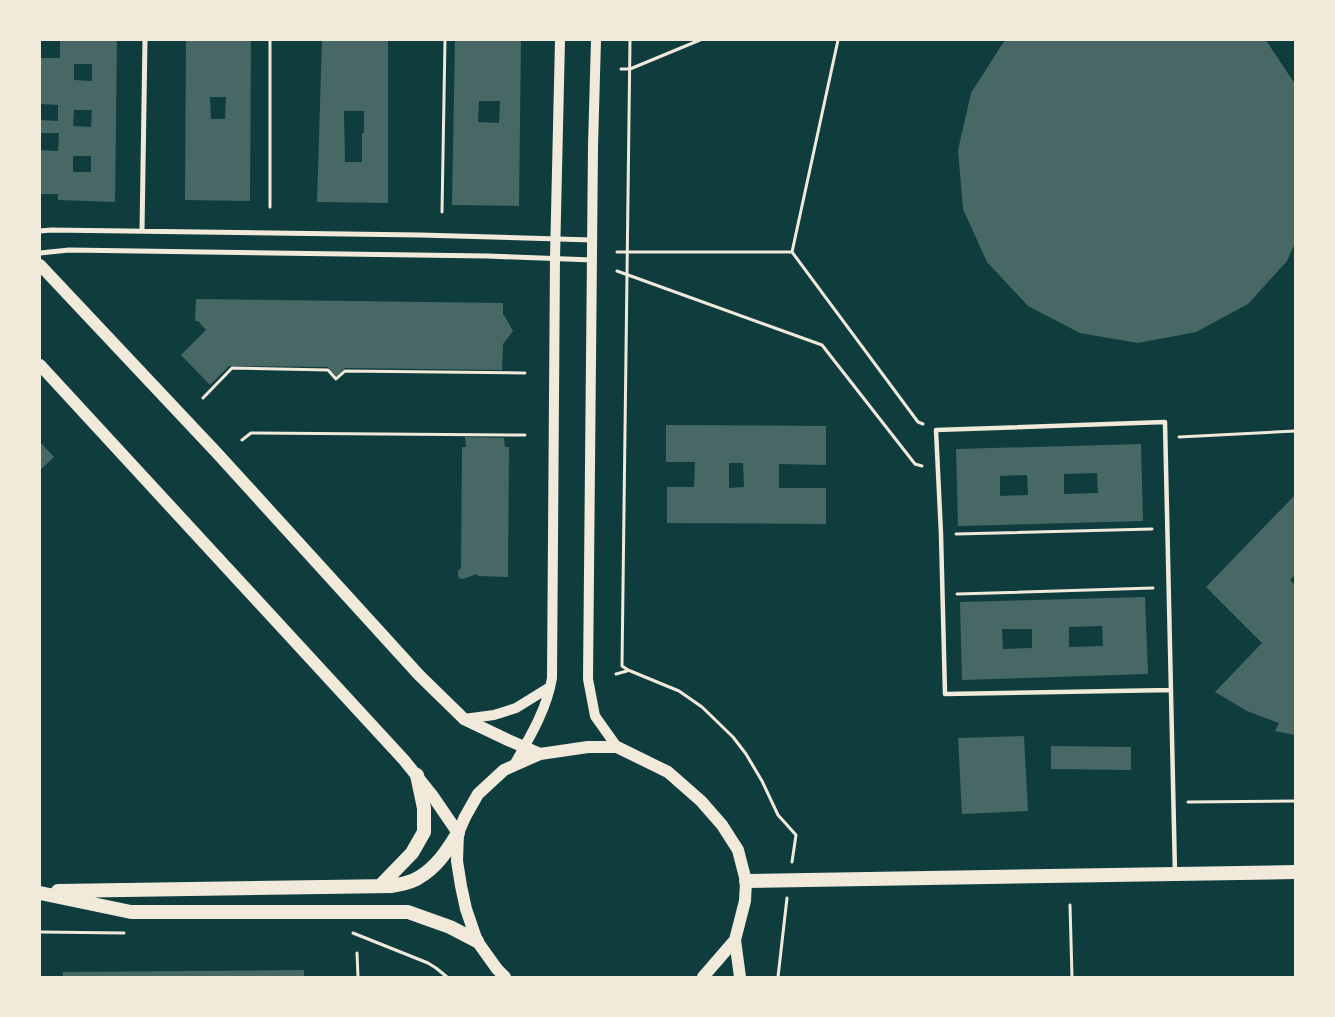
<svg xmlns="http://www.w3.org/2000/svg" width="1335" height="1017" viewBox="0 0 1335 1017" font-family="Inter,sans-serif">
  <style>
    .building { fill: #486865; fill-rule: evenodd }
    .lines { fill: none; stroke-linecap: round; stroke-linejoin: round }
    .path { stroke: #f1e9da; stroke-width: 3 }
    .pedestrian { stroke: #f1e9da; stroke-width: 4.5 }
    .minor { stroke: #f1e9da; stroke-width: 5 }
    .secondary { stroke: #f1e9da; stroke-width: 10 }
    .primary { stroke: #f1e9da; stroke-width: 12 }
    .trunk { stroke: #f1e9da; stroke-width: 14 }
  </style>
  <rect width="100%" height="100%" fill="#0f3d3e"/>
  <path class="building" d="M60,40H117L115,202L58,200V194H40V150L58,151L59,133H40V120L58,121V105L40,104V58H60ZM74,64H92V81L74,80ZM74,110H92L91,127L73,126ZM73,156H91V172H73Z
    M186,40H251L250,201L185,200ZM210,97H226L225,119H211Z
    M322,40H388V203L317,202ZM344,111H364V133H362V162H345Z
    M455,40H521L519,206L452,205ZM479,101H500L499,123L478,122Z
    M1007,40H1265L1267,42L1295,84V243L1287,261L1248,304L1196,332L1138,343L1080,333L1028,306L987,262L963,209L958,150L971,93L1003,43Z
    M196,299L503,303V315H504L513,331L503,344L502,370L345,368L337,377L328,367L229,366L210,385L181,355L206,330L198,321H195Z
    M666,425L826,426V465L779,464V488H826V524L667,523V487H694L695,462H666ZM729,463H743L744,487L729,488Z
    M465,437L504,438L505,447H509L508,577L478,576L477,574L463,579L459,578L458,575V571L461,568L462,447H466Z
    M40,442L54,457L40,470Z
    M1141,444L1143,521L958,526L956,449ZM1097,473L1098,493L1064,494V474ZM1027,475L1028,495L1000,496V476Z
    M1295,495V575L1290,580L1295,585V735L1275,731L1279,723L1247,711L1215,692L1262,643L1206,587Z
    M1145,597L1148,674L962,680L960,602ZM1102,626L1103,646L1069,647V627ZM1002,629H1032V648L1003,649Z
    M1024,736L1028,811L962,814L958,738Z
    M1051,746L1131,747V770L1051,769Z
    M304,970V977H63V972Z"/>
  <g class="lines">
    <path class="path" d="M270,40V207
      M630,40L622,666L628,670L679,691L702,707L733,737L746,754L762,781L778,815L796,835L792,862
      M621,69H630L700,40
      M442,212L445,40
      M617,252H792L838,40
      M792,252L918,422L923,424
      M617,271L822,345L915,464L922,466
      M203,398L232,368L328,370L336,379L345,371L525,373
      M1179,437L1295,431
      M242,440L251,433L525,435
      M956,534L1152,529
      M957,594L1153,588
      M616,674L627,671
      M1188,802L1295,801
      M1070,905L1072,977
      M40,932L124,933
      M353,933L428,963L436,968L447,977
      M357,953L358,977
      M778,977L787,898"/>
    <path class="pedestrian" d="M1171,690L945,694L941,534L936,430L1165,422L1175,873"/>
    <path class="minor" d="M40,231L51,230L420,235L592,240
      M142,231L145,40
      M40,253L69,250L487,256L592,260"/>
    <path class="secondary" d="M596,40L593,146L588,679L595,716L617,747
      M464,719L494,715L516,708L550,687
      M514,765C530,737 547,709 552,678L555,258L560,40"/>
    <path class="primary" d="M40,265L216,452L419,675L464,719L508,740L540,754
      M40,365L404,760L432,795L458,833
      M735,940L740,977
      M505,977L497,969L477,941L466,909L461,886L457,861L458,833L465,817L478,794L504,770L540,754L588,747H617L668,772L701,801L722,825L738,850L746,881L745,901L735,940L703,977"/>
    <path class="trunk" d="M746,881L1295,872
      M380,886L412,853L424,832V808L417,775
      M58,891L392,886C401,884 410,883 418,878C436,868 448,850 458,833
      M40,893L131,912H408L450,927L477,941"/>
  </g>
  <rect width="1335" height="1017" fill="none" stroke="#f1e9da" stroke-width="82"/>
</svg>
